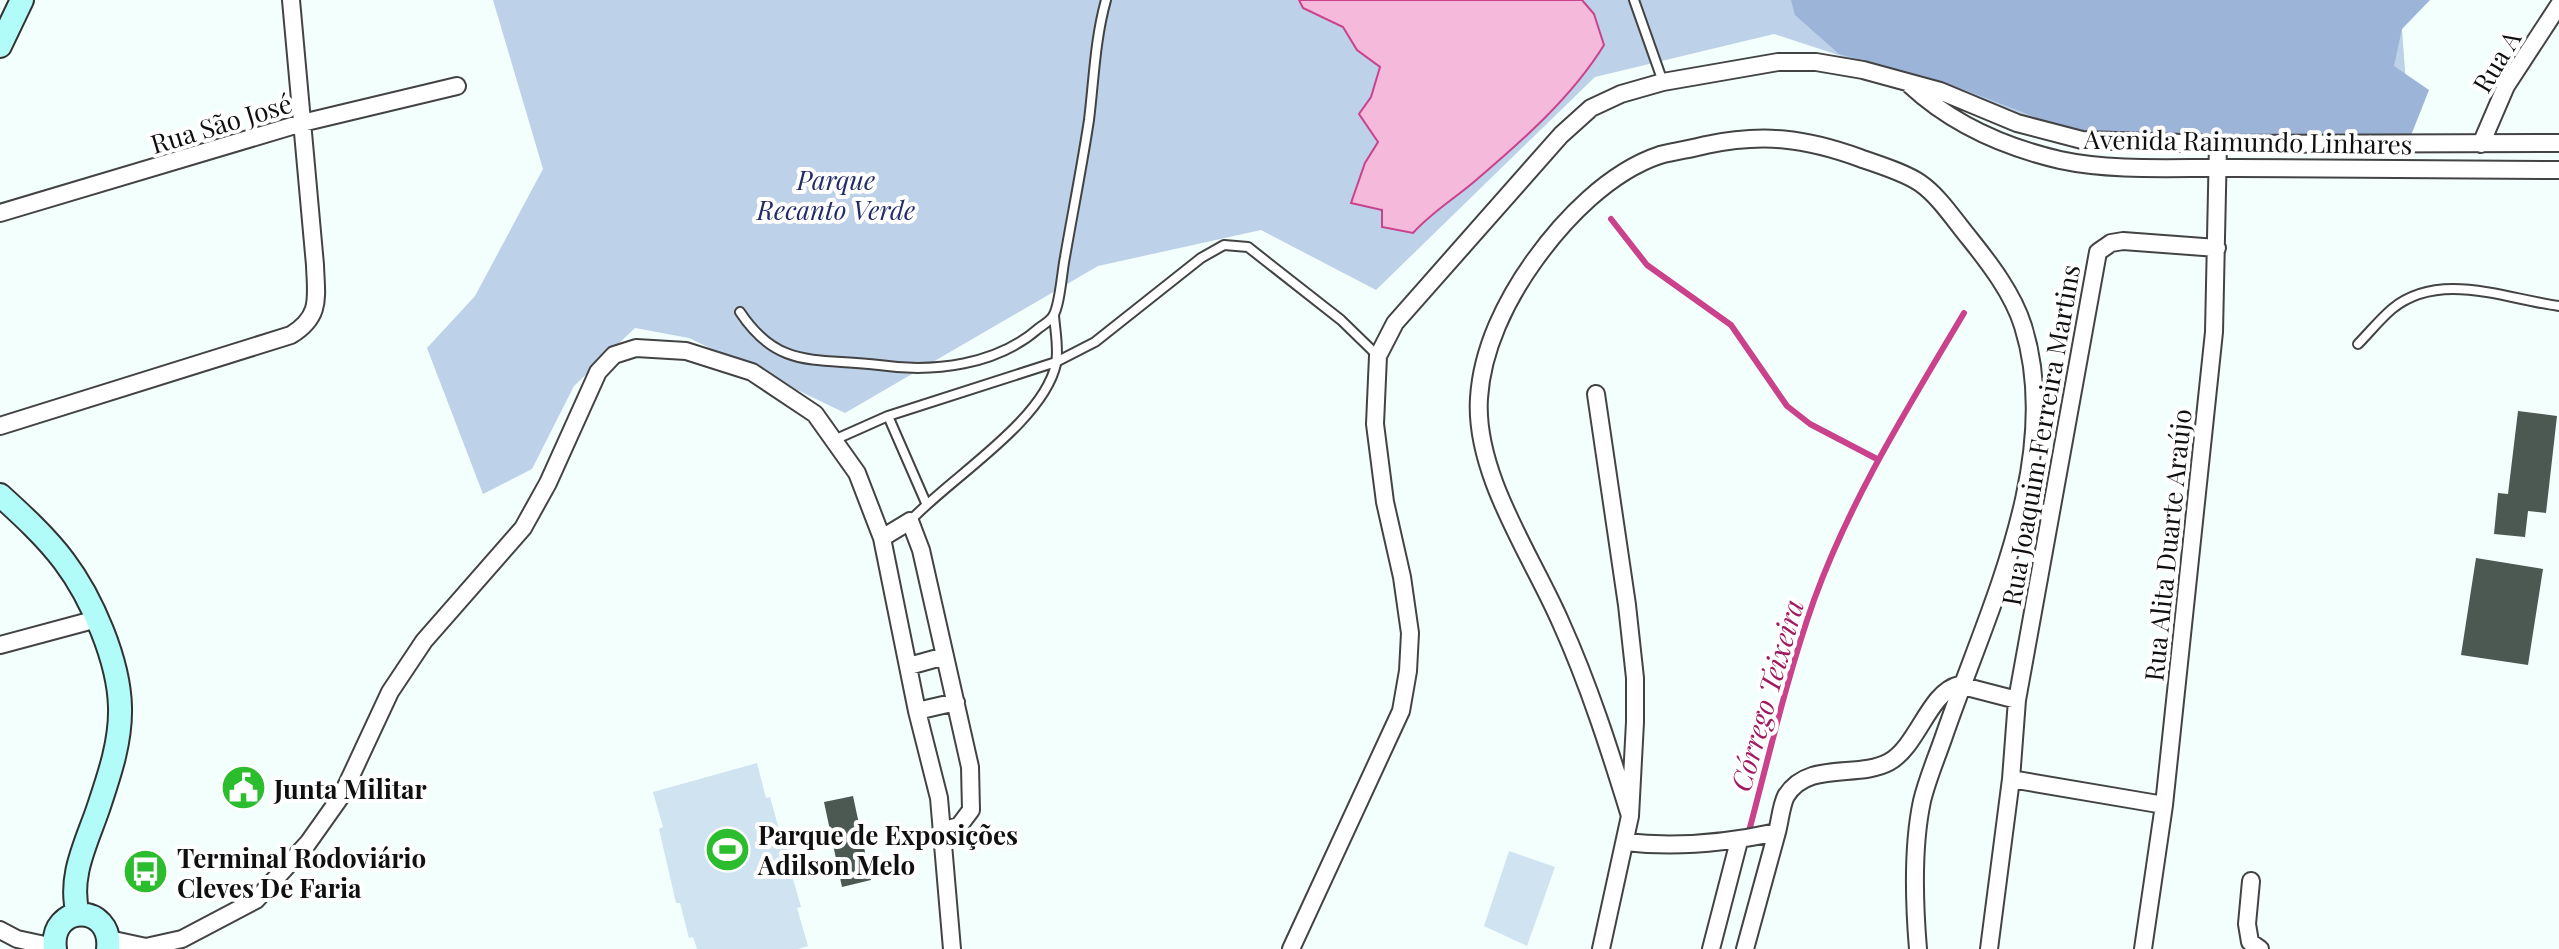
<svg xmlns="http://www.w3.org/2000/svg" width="2559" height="949" viewBox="0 0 2559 949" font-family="'Playfair Display',serif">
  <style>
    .green { fill: #bdd1e9 }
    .forest { fill: #9db4d9 }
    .pitch { fill: #cfe3f0 }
    .water { fill: #f5b9db; stroke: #ca428b; stroke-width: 2 }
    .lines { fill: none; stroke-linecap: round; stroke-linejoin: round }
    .stream { stroke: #ca428b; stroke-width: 6 }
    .building { fill: #4c5852 }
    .lane-casing { stroke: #434343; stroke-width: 12 }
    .street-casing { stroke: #434343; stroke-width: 20 }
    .secondary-casing { stroke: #323232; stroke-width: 26 }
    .lane { stroke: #fff; stroke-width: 8 }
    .street { stroke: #fff; stroke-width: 16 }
    .secondary { stroke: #b1fcf9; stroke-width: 22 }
    .labels { text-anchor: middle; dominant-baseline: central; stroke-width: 8; stroke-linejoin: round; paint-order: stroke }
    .street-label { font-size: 26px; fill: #101010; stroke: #fff }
    .park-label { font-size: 26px; font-style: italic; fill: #212b67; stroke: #fff }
    .poi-label { font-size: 26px; font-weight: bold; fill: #101010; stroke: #fff; text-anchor: start }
    .water-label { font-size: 28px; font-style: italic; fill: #a01b5d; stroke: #fff }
  </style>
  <rect width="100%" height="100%" fill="#f3fffd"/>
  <path class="green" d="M493,0H2425L2402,29L2410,138L2084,136L1774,34L1595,77L1376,290L1261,230L1098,266L845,413L689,338L635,328L574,386L532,469L483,494L427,348L475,296L543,169Z"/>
  <path class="forest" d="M1791,0H2430L2402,29L2394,66L2429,90L2410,138L2084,136L1965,90L1839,54L1795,15Z"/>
  <path class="pitch" d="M757,763L766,798L770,797L780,833L785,832L796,870L791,872L801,907L797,908L808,946L798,949H697L693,937L689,938L680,903H676L659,829L663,827L653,792Z
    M1509,851L1555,867L1527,946L1484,926Z"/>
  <path class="water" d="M1299,0H1582L1594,14L1604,45C1572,97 1522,141 1475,181C1454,199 1432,212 1413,233L1382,227V210L1351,203L1365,163L1378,142L1359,114L1371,97L1380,67L1357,50L1343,27L1303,8Z"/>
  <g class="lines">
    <path class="stream" d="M1611,219L1647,265L1731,325L1787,406L1810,424L1877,459
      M1748,835C1769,756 1787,676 1814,600C1851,498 1909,406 1964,313"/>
  </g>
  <path class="building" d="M2518,411L2557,416L2546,513L2528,511L2525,537L2494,534L2498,493L2508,494Z
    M2476,558L2543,569L2528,665L2461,655Z
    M853,796L871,880L842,887L824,802Z"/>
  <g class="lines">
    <defs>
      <path id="lane" d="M1634,0L1663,82
        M740,312C779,371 818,357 879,365C934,373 997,365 1039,328C1043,325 1050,321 1053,316C1060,306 1062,271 1065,257C1073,211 1082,166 1089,120C1094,79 1095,39 1106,0
        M2358,344C2369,333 2380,319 2392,309C2439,270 2506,299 2559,306
        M888,416L926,503
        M834,440L888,416L1056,362L1095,342L1201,258L1224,245L1248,247L1341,320L1378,356
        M910,521C950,478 1043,422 1056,364C1059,349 1055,330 1054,315"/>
      <path id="street" d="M1910,85C1952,124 2004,147 2060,160C2115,172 2180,167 2236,168C2344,169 2451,169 2559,170
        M2481,144L2506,86L2559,5
        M0,213L302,123L457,86
        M1596,394L1627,605L1635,678V722L1630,816L1601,949
        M0,426L291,335C322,316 316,297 315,265L291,0
        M882,538L910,521L921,550L970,767L971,810L959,826L944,830
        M0,645L97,619
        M909,666L945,656
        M917,711L956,702
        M2011,779L2164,805
        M1630,816C1610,751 1589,685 1561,623C1532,556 1474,474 1479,398C1482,349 1506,300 1534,261C1564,219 1609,172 1660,155C1675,151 1691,149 1706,145C1763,133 1805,138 1860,158C1879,165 1904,172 1920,183C1939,196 1955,221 1970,239C1990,264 2013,294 2023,326C2065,460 1986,613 1943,739C1936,759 1927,780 1922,801C1912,848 1914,901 1918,949
        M1625,842C1676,848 1727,843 1777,832C1780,821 1781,806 1786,796C1808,760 1858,779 1889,762C1918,746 1929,692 1959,685L2017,700
        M2251,881L2247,924L2250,942L2260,949
        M0,930L17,939L54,947
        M109,939L146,947L182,939L256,900L308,843L342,795L390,692L424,641L523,528L548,483L598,372L614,355L636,348L686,351L752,372L815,414L857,473L882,538L917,711L939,798L952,949
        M1291,949L1401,711L1408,671L1410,633L1402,577L1385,502L1375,424L1378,356L1395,323L1561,135L1591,108L1621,94L1663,82L1778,62H1816L1863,70L1940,91L2017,123L2082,140L2218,144L2559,143
        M1711,949L1739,841
        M1745,949L1777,832
        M1989,949L2011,779L2017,700L2098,252L2111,243L2123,241L2217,248
        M2143,949L2164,805L2214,332L2218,144"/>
      <path id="secondary" d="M0,46L22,0
        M0,495C22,515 46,537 64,561C92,598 119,661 120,707C121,742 109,776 98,809C86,844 68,877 78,914
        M55,949C49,903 113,903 108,949"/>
    </defs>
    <use href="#lane" class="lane-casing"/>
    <use href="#street" class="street-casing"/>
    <use href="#secondary" class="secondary-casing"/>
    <use href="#lane" class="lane"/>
    <use href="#street" class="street"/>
    <use href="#secondary" class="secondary"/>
  </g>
  <defs>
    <symbol id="civic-disc" viewBox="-11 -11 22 22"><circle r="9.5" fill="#2bbd2d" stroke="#fff"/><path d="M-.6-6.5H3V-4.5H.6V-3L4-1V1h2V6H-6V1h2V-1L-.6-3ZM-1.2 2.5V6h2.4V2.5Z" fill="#fff"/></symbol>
    <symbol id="stadium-disc" viewBox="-11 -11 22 22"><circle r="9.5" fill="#2bbd2d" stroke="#fff"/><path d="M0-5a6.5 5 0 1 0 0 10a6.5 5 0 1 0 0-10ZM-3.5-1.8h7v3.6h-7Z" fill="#fff"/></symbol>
    <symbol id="bus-disc" viewBox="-11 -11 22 22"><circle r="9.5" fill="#2bbd2d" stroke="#fff"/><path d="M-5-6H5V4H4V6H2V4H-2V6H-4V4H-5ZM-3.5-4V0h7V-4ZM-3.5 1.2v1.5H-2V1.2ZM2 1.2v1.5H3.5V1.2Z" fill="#fff"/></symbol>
  </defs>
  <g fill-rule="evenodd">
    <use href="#civic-disc" x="218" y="762" width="51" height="51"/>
    <use href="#stadium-disc" x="702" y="824" width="51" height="51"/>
    <use href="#bus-disc" x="120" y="846" width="51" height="51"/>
  </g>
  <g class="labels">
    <g class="street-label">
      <text transform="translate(2496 61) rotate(-59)">Rua A</text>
      <text transform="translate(221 123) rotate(-17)">Rua São José</text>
      <text transform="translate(2248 141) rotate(1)">Avenida Raimundo Linhares</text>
      <text transform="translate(2040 435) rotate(-80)">Rua Joaquim Ferreira Martins</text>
      <text transform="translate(2167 545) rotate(-84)">Rua Alita Duarte Araújo</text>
    </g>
    <g class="park-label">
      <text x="836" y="179">Parque<tspan x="836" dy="30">Recanto Verde</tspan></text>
    </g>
    <g class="poi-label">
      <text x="274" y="788">Junta Militar</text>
      <text x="758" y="834">Parque de Exposições<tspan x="758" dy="30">Adilson Melo</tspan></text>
      <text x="177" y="857">Terminal Rodoviário<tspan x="177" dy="30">Cleves De Faria</tspan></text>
    </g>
    <g class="water-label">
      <text transform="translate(1766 695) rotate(-74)">Córrego Teixeira</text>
    </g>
  </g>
</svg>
